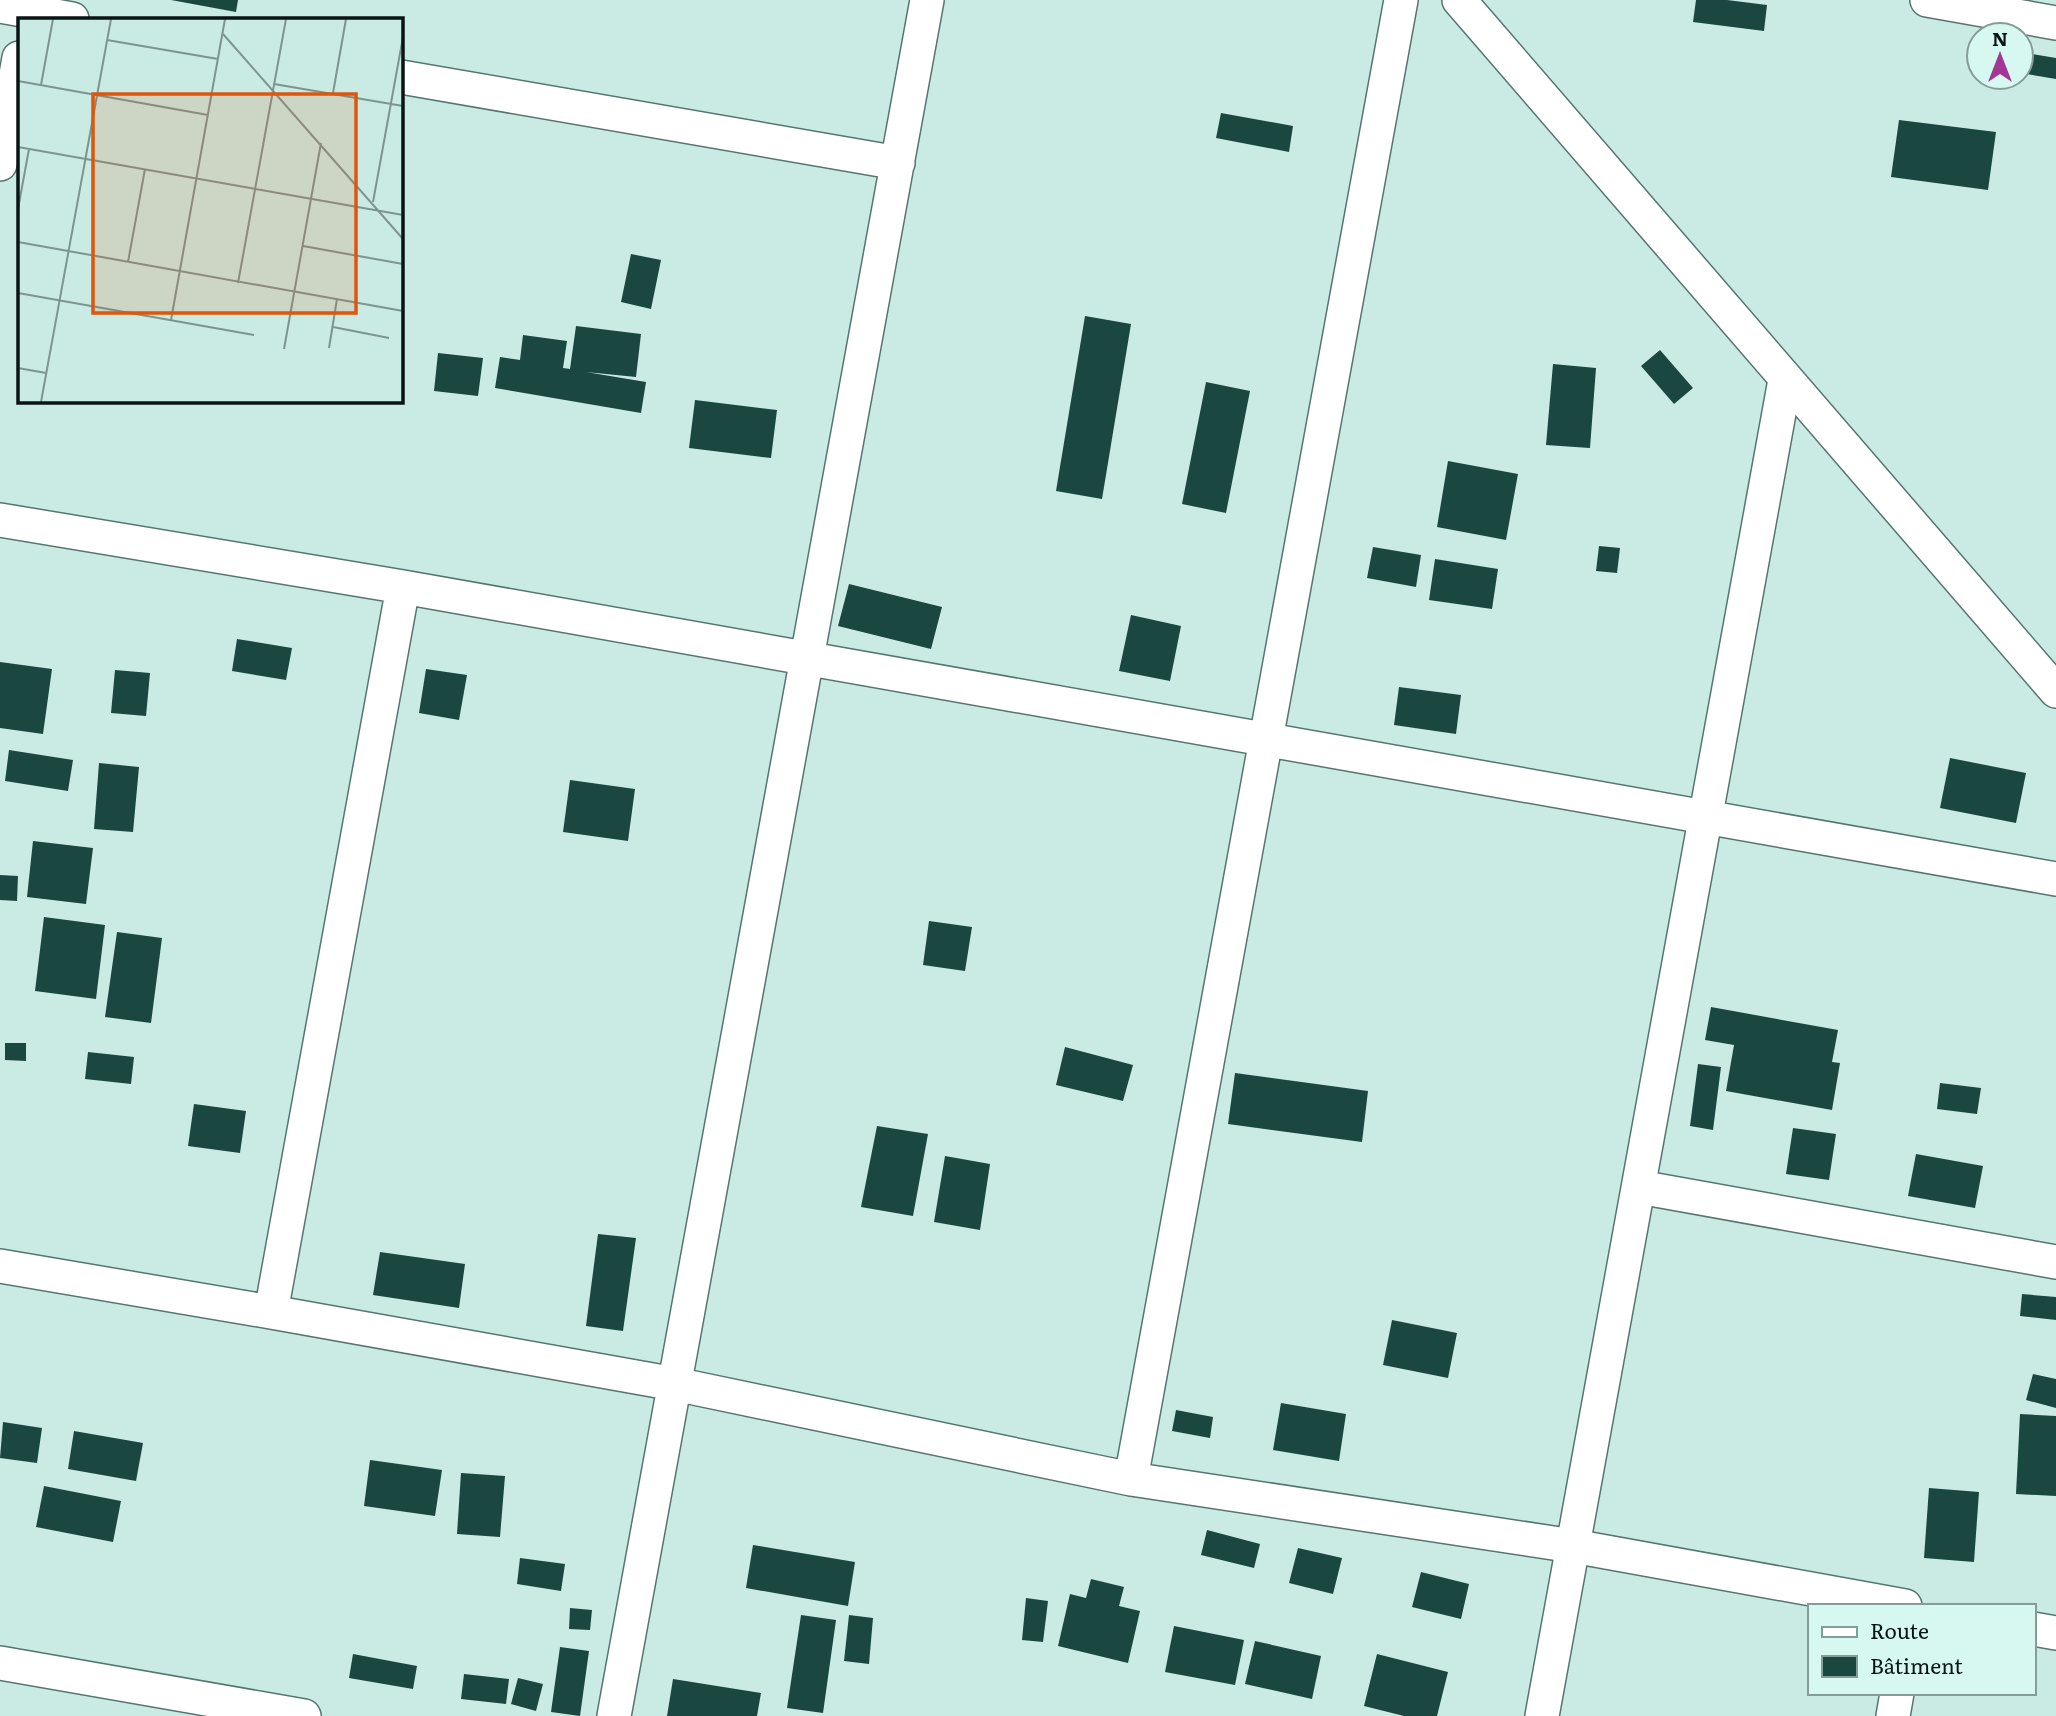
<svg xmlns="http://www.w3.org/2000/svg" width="2056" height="1716" viewBox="0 0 2056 1716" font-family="Literata,serif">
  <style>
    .building { fill: #1a4740 }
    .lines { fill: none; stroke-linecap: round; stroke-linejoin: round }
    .minor-casing { stroke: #577570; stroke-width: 36 }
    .minor { stroke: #fff; stroke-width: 33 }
    .inset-road { fill: none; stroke: #7d9590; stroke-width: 2 }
    .view { fill: #dd560c; fill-opacity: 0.15; stroke: #dd560c; stroke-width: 3.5 }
    .inset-edge { fill: none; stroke: #091513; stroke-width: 3.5 }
  </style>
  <rect width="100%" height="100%" fill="#caebe4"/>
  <path class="building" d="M171,0H238L236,12Z
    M1696,0H1727L1767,5L1764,31L1693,22Z
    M2021,52L2056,58V79L2021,73Z
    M1221,113L1293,126L1289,152L1216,138Z
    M1899,120L1996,132L1988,190L1891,177Z
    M631,254L661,260L651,309L621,302Z
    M1085,316L1131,324L1102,499L1056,491Z
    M576,326L641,334L636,377L586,372L646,382L641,413L495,388L500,357L520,360L523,335L567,341L563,368L570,369Z
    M1660,350L1693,388L1674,404L1641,366Z
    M438,353L483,358L478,396L434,391Z
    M1553,364L1596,368L1590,448L1546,445Z
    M1206,382L1250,391L1226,513L1182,504Z
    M695,400L777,410L771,458L689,448Z
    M1448,461L1518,474L1506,540L1437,527Z
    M1599,546L1620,548L1617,573L1596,571Z
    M1373,547L1421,555L1416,587L1367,578Z
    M1435,559L1498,569L1492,609L1429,600Z
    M849,584L942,607L931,649L838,626Z
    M1131,615L1181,626L1170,681L1119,671Z
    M237,639L292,648L286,680L232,671Z
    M0,662L52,669L43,734L0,728Z
    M426,669L467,675L459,720L419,713Z
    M115,670L150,673L146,716L111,713Z
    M1399,687L1461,695L1456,734L1394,725Z
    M9,750L73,760L68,791L5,781Z
    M1950,758L2026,773L2016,823L1940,808Z
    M99,763L139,767L133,832L94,829Z
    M570,780L635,789L628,841L563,832Z
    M33,841L93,848L86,904L27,897Z
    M0,875L18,876L17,901L0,900Z
    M44,917L105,925L96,999L35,991Z
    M929,921L972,927L965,971L923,965Z
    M117,932L162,938L151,1023L105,1017Z
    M1711,1007L1838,1030L1832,1062L1840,1063L1832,1110L1726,1091L1734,1045L1705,1040Z
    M5,1043H26V1061L5,1060Z
    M1065,1047L1133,1065L1123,1101L1056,1085Z
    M88,1052L134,1057L131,1084L85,1079Z
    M1698,1064L1721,1067L1713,1130L1690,1126Z
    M1235,1073L1368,1091L1362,1142L1228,1124Z
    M1940,1083L1981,1088L1977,1114L1937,1109Z
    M194,1104L246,1111L240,1153L188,1146Z
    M877,1126L928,1134L913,1216L861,1207Z
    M1793,1128L1836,1134L1829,1180L1786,1174Z
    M1916,1154L1983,1166L1975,1208L1908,1196Z
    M945,1156L990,1164L980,1230L934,1222Z
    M598,1234L636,1238L623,1331L586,1326Z
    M380,1252L465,1264L459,1308L373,1295Z
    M2022,1294L2056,1297V1320L2020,1316Z
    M1392,1320L1457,1333L1448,1378L1383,1365Z
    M2033,1374L2056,1379V1408L2026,1400Z
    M1281,1403L1346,1414L1339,1461L1273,1450Z
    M1176,1410L1213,1417L1210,1438L1172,1431Z
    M2020,1414L2056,1416V1496L2016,1494Z
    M3,1422L42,1428L37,1463L0,1458Z
    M74,1431L143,1443L136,1481L68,1469Z
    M370,1460L442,1470L435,1516L364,1506Z
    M461,1473L505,1476L500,1537L457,1534Z
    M44,1486L121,1501L113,1542L36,1527Z
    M1929,1488L1979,1492L1974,1562L1924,1558Z
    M1207,1530L1260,1544L1254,1568L1201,1555Z
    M753,1545L855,1562L848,1606L746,1588Z
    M1298,1548L1342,1558L1333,1594L1289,1583Z
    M520,1558L565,1564L561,1591L517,1584Z
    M1421,1572L1469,1584L1461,1619L1412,1607Z
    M1091,1579L1124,1587L1119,1606L1140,1611L1128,1663L1058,1646L1070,1594L1086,1598Z
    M1026,1598L1048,1601L1043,1642L1022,1640Z
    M570,1608L592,1610L590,1630L569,1629Z
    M801,1615L836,1620L823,1713L787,1708Z
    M849,1615L873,1618L869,1664L844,1661Z
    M1174,1626L1244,1640L1235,1685L1165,1672Z
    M1255,1641L1321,1656L1312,1699L1245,1684Z
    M560,1647L589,1651L580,1716L551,1712Z
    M353,1654L417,1666L413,1689L349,1678Z
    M1377,1654L1448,1672L1437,1716H1404L1364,1706Z
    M464,1674L509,1679L506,1704L461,1699Z
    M518,1678L543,1684L536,1711L511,1704Z
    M673,1679L761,1693L757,1716H667Z"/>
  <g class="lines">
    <defs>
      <path id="minor" d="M1459,0L2056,691
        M1927,0L2056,23
        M0,6L72,19
        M401,77L898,163
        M0,164L19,58
        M0,520L403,587L2056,879
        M1639,1187L2056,1262
        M0,1266L271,1312L675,1384L1131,1479L1573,1546L1905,1606
        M271,1312L403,587
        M1131,1479L1401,0
        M2033,1629L2056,1633
        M0,1663L304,1716
        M614,1716L927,0
        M1542,1716L1785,380
        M1893,1716L1897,1693"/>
    </defs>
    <use href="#minor" class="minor-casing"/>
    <use href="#minor" class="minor"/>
  </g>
  <g transform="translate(18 18)">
    <rect width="385" height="385" fill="#caebe4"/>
    <path class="inset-road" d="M205,16L385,221M89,22L200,41M0,63L190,97M256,66L385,88M23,67L35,1M315,75L328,1M0,129L385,197M355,184L385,19M0,191L11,131M0,224L385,293M285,228L385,246M110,244L127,151M220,265L268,1M0,275L236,317M153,302L207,1M315,309L371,320M311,330L319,281M266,331L303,125M0,350L28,355M23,384L93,1"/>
    <path class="view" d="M75,76H338V295H75Z"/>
    <rect width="385" height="385" class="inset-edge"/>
  </g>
  <rect x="1808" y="1604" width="228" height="91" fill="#d7f8f1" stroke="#859d98" stroke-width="2"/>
  <rect x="1822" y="1627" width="35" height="10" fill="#ffffff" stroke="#859d98" stroke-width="2"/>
  <text x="1870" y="1639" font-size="21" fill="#091513">Route</text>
  <rect x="1822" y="1656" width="35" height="21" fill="#1a4740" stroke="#859d98" stroke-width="2"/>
  <text x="1870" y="1674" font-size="21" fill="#091513">Bâtiment</text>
  <g transform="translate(2000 56)"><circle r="33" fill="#d7f8f1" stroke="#859d98" stroke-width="2"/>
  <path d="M0-5L12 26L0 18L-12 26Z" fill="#a13697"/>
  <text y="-10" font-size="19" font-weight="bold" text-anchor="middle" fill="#091513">N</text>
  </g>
</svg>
